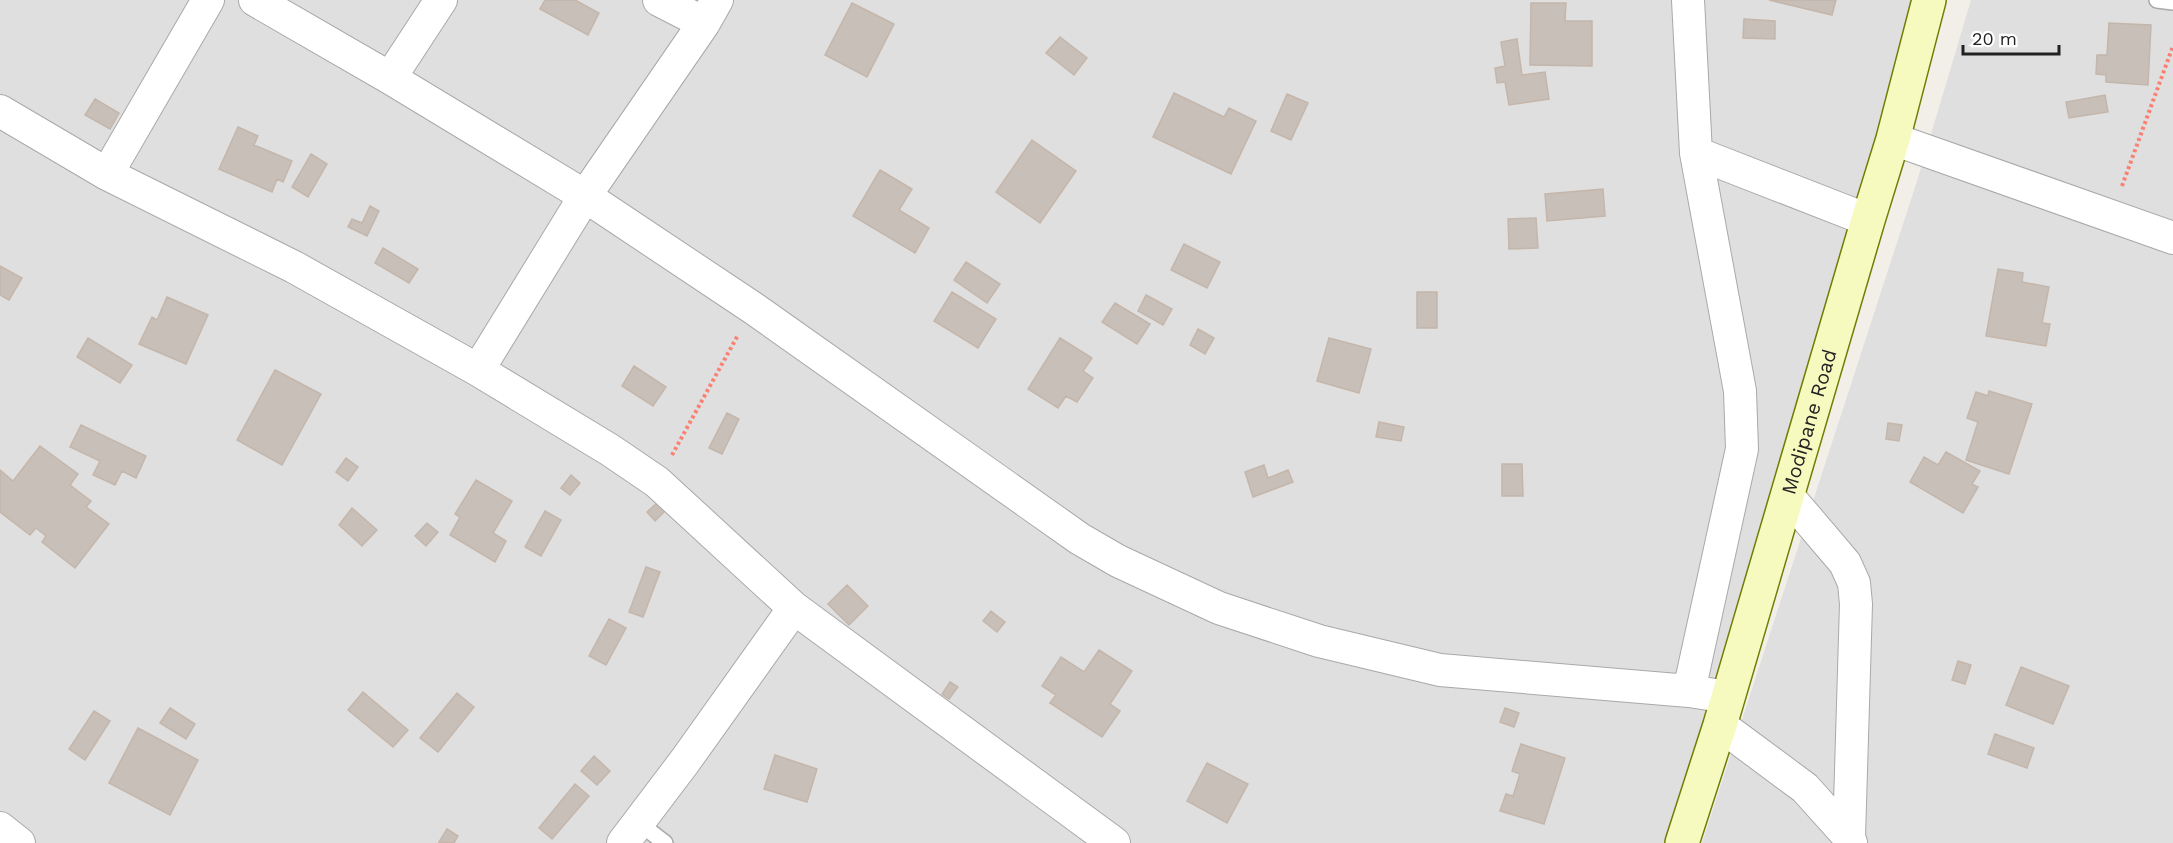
<svg xmlns="http://www.w3.org/2000/svg" width="2173" height="843" viewBox="0 0 2173 843" font-family="'Work Sans',sans-serif">
  <style>
    .residential { fill: #e0dfdf }
    .building { fill: #c7bfb8; stroke: #c4b6ab; stroke-width: 1.5 }
    .lines { fill: none; stroke-linecap: round; stroke-linejoin: round }
    .service-casing { stroke: #a9a9a9; stroke-width: 18 }
    .minor-casing { stroke: #a9a9a9; stroke-width: 34 }
    .secondary-casing { stroke: #707d05; stroke-width: 36 }
    .path { stroke: #fa8072; stroke-width: 4; stroke-dasharray: 3 3; stroke-linecap: butt }
    .service { stroke: #fff; stroke-width: 15 }
    .minor { stroke: #fff; stroke-width: 32 }
    .secondary { stroke: #f7fabf; stroke-width: 33 }
    .labels { text-anchor: middle; dominant-baseline: central; stroke-width: 6; stroke-linejoin: round; paint-order: stroke }
    .street-label { font-size: 20px; fill: #222; stroke: #fff }
  </style>
  <rect width="100%" height="100%" fill="#f2efe9"/>
  <path class="residential" d="M0,0H1929L1682,843H0Z
    M1971,0H2173V843H1702L1917,181Z"/>
  <path class="building" d="M545,0H575L599,13L588,35L540,9Z
    M1769,0H1836L1832,15Z
    M852,3L894,24L867,77L825,55Z
    M1531,3H1566L1565,21H1592V66L1530,65Z
    M1744,19L1775,21V39L1743,38Z
    M2109,23L2151,25L2148,85L2106,82V75L2096,74L2097,55H2107Z
    M1060,37L1087,58L1074,75L1046,53Z
    M1517,39L1522,75L1545,72L1549,99L1509,105L1505,82L1497,83L1495,68L1505,66L1501,42Z
    M1174,93L1224,117L1229,108L1256,121L1231,174L1153,137Z
    M1287,94L1308,103L1291,140L1271,131Z
    M2105,95L2108,112L2069,118L2066,102Z
    M95,99L119,113L110,129L85,115Z
    M238,127L258,136L254,145L292,161L283,182L277,179L272,192L219,169Z
    M1032,140L1076,171L1040,223L996,192Z
    M311,154L327,164L308,197L292,187Z
    M880,170L912,189L899,210L929,228L915,253L853,216Z
    M1603,189L1605,216L1547,221L1545,194Z
    M370,206L379,211L367,236L348,227L352,219L362,223Z
    M1536,218L1538,248L1509,249L1508,219Z
    M1184,244L1220,262L1207,288L1171,270Z
    M383,248L418,269L409,283L375,263Z
    M966,262L1000,284L987,303L954,280Z
    M0,266L22,278L9,300L0,295Z
    M1998,269L2023,273L2022,282L2049,287L2042,323L2050,324L2046,346L1986,336Z
    M952,292L996,319L978,348L934,321Z
    M1417,292H1437V328H1417Z
    M1146,295L1172,309L1163,325L1138,311Z
    M167,297L208,315L186,364L139,344L152,317L157,320Z
    M1115,303L1150,324L1137,344L1102,322Z
    M1198,329L1214,338L1205,354L1190,345Z
    M88,338L132,365L120,383L77,357Z
    M1060,338L1092,358L1083,371L1093,378L1077,402L1066,396L1058,408L1028,389Z
    M1329,338L1371,349L1359,393L1317,381Z
    M634,366L666,387L653,406L622,386Z
    M275,370L321,394L282,465L237,440Z
    M1989,391L2032,404L2009,474L1966,460L1978,422L1967,418L1976,392L1988,396Z
    M727,413L739,419L722,454L709,448Z
    M1379,422L1404,427L1401,441L1376,437Z
    M1888,423L1902,425L1899,441L1886,439Z
    M81,425L146,456L136,478L122,471L115,485L93,475L100,461L70,447Z
    M40,446L78,474L70,485L91,501L86,507L109,524L75,568L42,542L46,536L36,528L30,535L0,512V470L13,481Z
    M1946,452L1980,471L1972,484L1978,487L1963,513L1910,482L1924,457L1938,465Z
    M346,458L358,467L348,481L336,472Z
    M1502,464H1522L1523,496H1502Z
    M1264,465L1268,478L1288,470L1293,482L1253,497L1245,472Z
    M571,475L580,483L570,495L561,488Z
    M476,480L512,501L493,533L506,541L495,562L450,535L460,517L455,514Z
    M658,502L665,511L655,521L647,512Z
    M352,508L377,530L362,546L339,525Z
    M545,511L561,520L541,556L525,547Z
    M427,523L438,532L426,546L415,536Z
    M646,567L660,572L643,617L629,612Z
    M847,585L868,606L849,625L828,604Z
    M991,611L1005,622L997,632L983,621Z
    M609,619L626,628L606,665L589,656Z
    M1099,650L1132,671L1110,704L1120,711L1102,737L1050,703L1056,695L1042,686L1061,657L1084,672Z
    M1958,661L1971,665L1965,684L1952,680Z
    M2021,667L2069,686L2053,724L2006,705Z
    M950,682L958,687L949,699L942,694Z
    M363,692L408,730L393,747L348,710Z
    M457,693L474,707L438,752L420,738Z
    M170,708L195,724L186,739L160,723Z
    M1505,708L1519,713L1514,727L1500,722Z
    M94,711L110,721L85,760L69,749Z
    M138,728L198,760L170,815L109,783Z
    M1995,734L2034,748L2027,768L1988,754Z
    M1521,744L1565,758L1544,824L1500,811L1506,794L1513,796L1520,774L1512,771Z
    M775,755L817,769L807,802L764,789Z
    M594,756L610,771L597,785L581,771Z
    M1207,763L1248,784L1227,823L1187,801Z
    M575,784L589,796L552,839L539,828Z
    M447,829L458,836L454,843L439,842Z"/>
  <g class="lines">
    <defs>
      <path id="service" d="M2157,0L2173,2
        M639,823L665,843"/>
      <path id="minor" d="M255,0L390,78L585,196L753,308L1080,539L1118,561L1219,608L1319,641L1440,670L1689,691L1728,697
        M659,0L704,23
        M1688,0L1696,153L1740,391L1742,449L1689,691
        M390,78L441,0
        M0,111L107,174L294,267L478,370L610,450L657,482L794,608L1114,843
        M1893,139L2173,238
        M1696,153L1868,220
        M107,174L208,0
        M478,370L585,196L704,23L717,0
        M1788,496L1845,563L1854,583L1856,604L1849,837
        M1720,725L1805,788L1849,837L1851,843
        M0,828L19,843
        M623,843L685,761L794,608"/>
      <g id="secondary">
        <path id="s1" d="M1682,843L1720,725L1868,220L1893,139L1929,0"/>
      </g>
    </defs>
    <use href="#service" class="service-casing"/>
    <use href="#minor" class="minor-casing"/>
    <use href="#secondary" class="secondary-casing"/>
    <path class="path" d="M2122,186L2173,46
      M672,455L738,335"/>
    <use href="#service" class="service"/>
    <use href="#minor" class="minor"/>
    <use href="#secondary" class="secondary"/>
  </g>
  <g class="labels">
    <g class="street-label">
      <text stroke="none"><textPath href="#s1" startOffset="440">Modipane Road</textPath></text>
    </g>
  </g>
  <path d="M1963 45v9h96v-9" fill="none" stroke="#222222" stroke-width="3"/>
  <text x="1972" y="45" font-size="18" fill="#222222" stroke="#ffffff" stroke-width="4.5" paint-order="stroke">20 m</text>
</svg>
